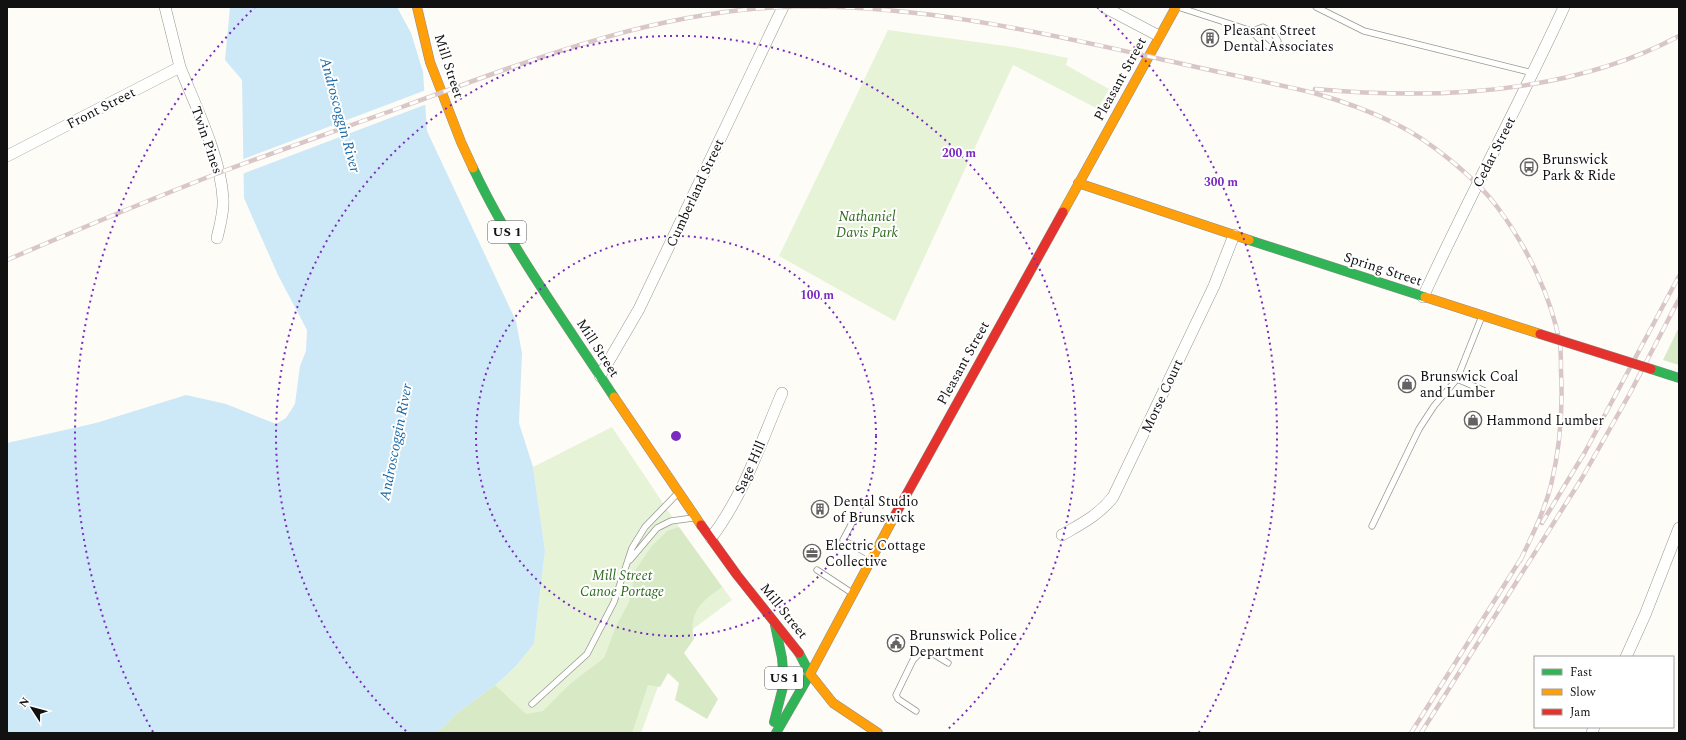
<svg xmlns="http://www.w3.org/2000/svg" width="1686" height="740" viewBox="0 0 1686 740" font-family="Spectral,serif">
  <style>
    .green { fill: #e7f3d7 }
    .forest { fill: #d8eac5 }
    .water { fill: #cde8f7 }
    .pier { fill: #fdfcf7 }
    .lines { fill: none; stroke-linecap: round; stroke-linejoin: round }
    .lane-casing { stroke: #979795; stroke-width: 7 }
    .street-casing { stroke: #979795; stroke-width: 12 }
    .fast-casing { stroke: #8e8d8b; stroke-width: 10 }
    .slow-casing { stroke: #8e8d8b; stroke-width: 10 }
    .jam-casing { stroke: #8e8d8b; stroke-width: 10 }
    .lane { stroke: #fffffe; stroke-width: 5.5 }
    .street { stroke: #fffffe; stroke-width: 11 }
    .fast { stroke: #30b455; stroke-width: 9 }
    .slow { stroke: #ff9f0a; stroke-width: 9 }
    .jam { stroke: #e5322d; stroke-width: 9 }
    .rail-casing { stroke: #d9c6c7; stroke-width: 4.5 }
    .rail { stroke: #fff; stroke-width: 3; stroke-dasharray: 9; stroke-linecap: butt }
    .jam-bridge-casing { stroke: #8e8d8b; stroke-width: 10; stroke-linecap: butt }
    .jam-bridge { stroke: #e5322d; stroke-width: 9 }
    .ring { fill: none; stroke: #7b2cbf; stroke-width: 2; stroke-dasharray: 2 4 }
    .labels { text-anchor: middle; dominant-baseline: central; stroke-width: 4; stroke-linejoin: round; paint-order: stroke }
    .shield { fill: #fff; stroke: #585858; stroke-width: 1 }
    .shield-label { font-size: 13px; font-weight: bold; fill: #111 }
    .poi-label { font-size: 14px; fill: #111; stroke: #fff; text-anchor: start }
    .street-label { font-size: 14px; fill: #111; stroke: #fff }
    .park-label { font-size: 14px; font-style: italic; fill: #2f6b1f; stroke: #fff }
    .water-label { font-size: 15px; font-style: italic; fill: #1768a6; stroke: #fff }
    .centre { fill: #7b2cbf; stroke: #fff; stroke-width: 2 }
    .ring-label { font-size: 12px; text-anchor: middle; font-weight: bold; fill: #7b2cbf; stroke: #fff; stroke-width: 4; stroke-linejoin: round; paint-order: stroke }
  </style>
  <rect width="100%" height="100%" fill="#fdfcf7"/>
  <path class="green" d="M888,30L1013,47L1068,58L1066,65L1109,89L1098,109L1013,65L895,321L779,256Z
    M612,427L679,527L732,600L674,643L641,733H433L441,729L456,714L499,682L516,666L534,644L545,551L533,467Z"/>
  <path class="forest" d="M1679,327V365L1663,360Z
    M679,527L722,587C702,601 688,612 694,639L684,653L718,699L707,719L675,700L679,683L668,673L660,687L648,685L632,733H433L441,729L456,714L495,685L526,714L543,711L571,683L604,658L616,626L629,602L636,569L651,547L667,531Z"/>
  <path class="water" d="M230,7H397L411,33L423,72L427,131L516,321L522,353L519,423L533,467L545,551L534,644L516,666L499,682L456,714L441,729L433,733H7V443L96,423L186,395L226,404L276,424L286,418L295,404L300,366L306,351L307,330L278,275L244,198L242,80L225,60Z"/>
  <path class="pier" d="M426,90L427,104L242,174L241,160Z"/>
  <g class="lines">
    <defs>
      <path id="lane" d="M1178,7L1252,31L1258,38L1271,49L1278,41L1273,33L1263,27L1252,31
        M1316,7L1364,31L1533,73
        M1457,379L1485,391
        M853,521L843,540L872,556
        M1372,526L1419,429L1434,406L1457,379L1482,316
        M630,560L657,528L671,521L693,518
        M817,570L852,593
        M532,704L587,654L614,602L632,548L645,527L676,495
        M916,711L898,699L896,695L913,660L919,654L930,652L948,663"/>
      <path id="street" d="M1104,7L1159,36
        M180,67C195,105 221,158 223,199C224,212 220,225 217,238
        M7,156L180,67L165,7
        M1423,297C1468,199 1519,105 1564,7
        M600,376L639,309L783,7
        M1062,535C1081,524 1099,515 1113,497L1214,286L1234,235
        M711,538C744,495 761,442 782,393
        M1626,657L1645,615L1679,528
        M1592,733L1594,727"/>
      <path id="fast" d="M473,168C511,249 565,322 614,397
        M1249,240L1425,297
        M1651,369L1679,378
        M774,722L784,683L782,658L775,625
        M776,733L810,674L799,653"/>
      <path id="slow" d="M417,7L430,62L461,142L473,168
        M1078,183L1249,240
        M1063,212L1176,7
        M1425,297L1540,334
        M614,397L701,525
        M878,733L833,703L810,674L894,517"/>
      <path id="jam" d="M894,517L1063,212
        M701,525L737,575L799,653"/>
    </defs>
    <use href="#lane" class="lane-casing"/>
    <use href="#street" class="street-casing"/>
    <use href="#fast" class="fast-casing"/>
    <use href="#slow" class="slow-casing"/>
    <use href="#jam" class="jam-casing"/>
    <use href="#lane" class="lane"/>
    <use href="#street" class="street"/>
    <use href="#fast" class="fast"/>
    <use href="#slow" class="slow"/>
    <use href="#jam" class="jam"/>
    <defs>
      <path id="rail" d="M1315,89C1434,100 1571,94 1679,36
        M7,260C72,232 137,205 203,179C268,154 335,131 402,107C525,62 651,12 783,7C907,3 1027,29 1147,56C1203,69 1259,80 1314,93C1342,101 1370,111 1396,124C1429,140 1476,178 1498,208C1527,247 1551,296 1560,344C1561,353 1561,363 1561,371C1563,410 1560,448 1551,485C1544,512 1532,536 1520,561
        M1542,523L1585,452L1679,276
        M1411,733L1522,557
        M1421,733L1582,478L1629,395L1679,299"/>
    </defs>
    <use href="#rail" class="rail-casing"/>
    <use href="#rail" class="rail"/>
    <defs>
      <path id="jam-bridge" d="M1540,334L1651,369"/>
    </defs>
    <use href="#jam-bridge" class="jam-bridge-casing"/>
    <use href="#jam-bridge" class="jam-bridge"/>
  </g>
  <g class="ring">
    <circle cx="676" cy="436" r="200"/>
    <path d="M406 731A400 400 0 1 1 946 731"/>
    <path d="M153 732A601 601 0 0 1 255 7M1097 7A601 601 0 0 1 1199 732"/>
  </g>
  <defs>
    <symbol id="building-ring" viewBox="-11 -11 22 22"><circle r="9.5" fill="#fff" stroke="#646362" stroke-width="1.5"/><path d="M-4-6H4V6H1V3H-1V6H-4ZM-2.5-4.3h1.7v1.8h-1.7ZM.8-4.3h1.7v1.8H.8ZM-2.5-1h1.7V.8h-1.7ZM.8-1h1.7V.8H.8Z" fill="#646362"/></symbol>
    <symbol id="bus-ring" viewBox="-11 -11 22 22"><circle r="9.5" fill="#fff" stroke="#646362" stroke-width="1.5"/><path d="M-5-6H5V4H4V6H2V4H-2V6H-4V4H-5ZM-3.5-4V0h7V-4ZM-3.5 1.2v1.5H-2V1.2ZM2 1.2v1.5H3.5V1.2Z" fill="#646362"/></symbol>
    <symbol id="shop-ring" viewBox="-11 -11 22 22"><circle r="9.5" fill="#fff" stroke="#646362" stroke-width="1.5"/><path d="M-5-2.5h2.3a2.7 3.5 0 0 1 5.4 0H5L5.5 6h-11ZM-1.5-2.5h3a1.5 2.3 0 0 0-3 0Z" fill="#646362"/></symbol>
    <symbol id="office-ring" viewBox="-11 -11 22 22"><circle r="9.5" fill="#fff" stroke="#646362" stroke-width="1.5"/><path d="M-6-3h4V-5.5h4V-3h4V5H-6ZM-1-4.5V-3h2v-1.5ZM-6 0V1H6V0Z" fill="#646362"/></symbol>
    <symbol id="civic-ring" viewBox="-11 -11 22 22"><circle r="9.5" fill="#fff" stroke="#646362" stroke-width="1.5"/><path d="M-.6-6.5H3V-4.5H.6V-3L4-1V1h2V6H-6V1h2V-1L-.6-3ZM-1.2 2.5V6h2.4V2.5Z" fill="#646362"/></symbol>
  </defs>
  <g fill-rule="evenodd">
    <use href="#building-ring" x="1200" y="28" width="20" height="20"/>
    <use href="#bus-ring" x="1519" y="157" width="20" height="20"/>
    <use href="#shop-ring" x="1397" y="374" width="20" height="20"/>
    <use href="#shop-ring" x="1463" y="410" width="20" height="20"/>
    <use href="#building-ring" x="810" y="499" width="20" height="20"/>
    <use href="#office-ring" x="802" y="543" width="20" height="20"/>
    <use href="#civic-ring" x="886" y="633" width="20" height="20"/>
  </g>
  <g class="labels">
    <g class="shield">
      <rect x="488" y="221" width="38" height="22" rx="3"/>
      <rect x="765" y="667" width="38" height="22" rx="3"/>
    </g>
    <g class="shield-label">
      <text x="507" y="232">US 1</text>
      <text x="784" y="678">US 1</text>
    </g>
    <g class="poi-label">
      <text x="1223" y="30">Pleasant Street<tspan x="1223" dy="16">Dental Associates</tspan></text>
      <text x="1542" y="159">Brunswick<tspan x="1542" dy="16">Park &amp; Ride</tspan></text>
      <text x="1420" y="376">Brunswick Coal<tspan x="1420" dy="16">and Lumber</tspan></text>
      <text x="1486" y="420">Hammond Lumber</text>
      <text x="833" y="501">Dental Studio<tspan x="833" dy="16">of Brunswick</tspan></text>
      <text x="825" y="545">Electric Cottage<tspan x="825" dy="16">Collective</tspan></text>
      <text x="909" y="635">Brunswick Police<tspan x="909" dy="16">Department</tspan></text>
    </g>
    <g class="street-label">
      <text transform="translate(449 66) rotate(72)">Mill Street</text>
      <text transform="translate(1120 79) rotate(-61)">Pleasant Street</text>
      <text transform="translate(101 108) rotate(-27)">Front Street</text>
      <text transform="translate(207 140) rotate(71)">Twin Pines</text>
      <text transform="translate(1494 152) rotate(-63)">Cedar Street</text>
      <text transform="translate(695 193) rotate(-65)">Cumberland Street</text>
      <text transform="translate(1383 269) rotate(18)">Spring Street</text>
      <text transform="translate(598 348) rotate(57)">Mill Street</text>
      <text transform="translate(963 363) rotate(-61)">Pleasant Street</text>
      <text transform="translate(1162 396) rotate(-65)">Morse Court</text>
      <text transform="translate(750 467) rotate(-66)">Sage Hill</text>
      <text transform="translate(784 611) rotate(51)">Mill Street</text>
    </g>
    <g class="park-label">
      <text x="867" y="216">Nathaniel<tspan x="867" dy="16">Davis Park</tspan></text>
      <text x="622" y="575">Mill Street<tspan x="622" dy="16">Canoe Portage</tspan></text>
    </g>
    <g class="water-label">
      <text transform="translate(340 115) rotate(75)">Androscoggin River</text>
      <text transform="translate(396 442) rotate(-79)">Androscoggin River</text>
    </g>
  </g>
  <circle cx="676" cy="436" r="6" class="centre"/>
  <g class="ring-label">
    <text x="959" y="157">200 m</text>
    <text x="1221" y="186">300 m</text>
    <text x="817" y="299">100 m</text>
  </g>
  <rect width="1686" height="740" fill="none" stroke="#111111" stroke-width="16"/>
  <rect x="1534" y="656" width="140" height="72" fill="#ffffff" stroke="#a0a0a0"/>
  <rect x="1542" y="669" width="20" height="6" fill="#30b455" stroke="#a0a0a0"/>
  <text x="1570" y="676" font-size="12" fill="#111111">Fast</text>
  <rect x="1542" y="689" width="20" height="6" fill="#ff9f0a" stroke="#a0a0a0"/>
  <text x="1570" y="696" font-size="12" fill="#111111">Slow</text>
  <rect x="1542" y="709" width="20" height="6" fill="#e5322d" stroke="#a0a0a0"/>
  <text x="1570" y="716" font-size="12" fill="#111111">Jam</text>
  <g transform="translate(32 708) rotate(306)" stroke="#ffffff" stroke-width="3" paint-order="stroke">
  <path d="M0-3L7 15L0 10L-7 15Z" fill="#111111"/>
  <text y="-6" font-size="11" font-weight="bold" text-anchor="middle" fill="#111111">N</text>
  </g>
</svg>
